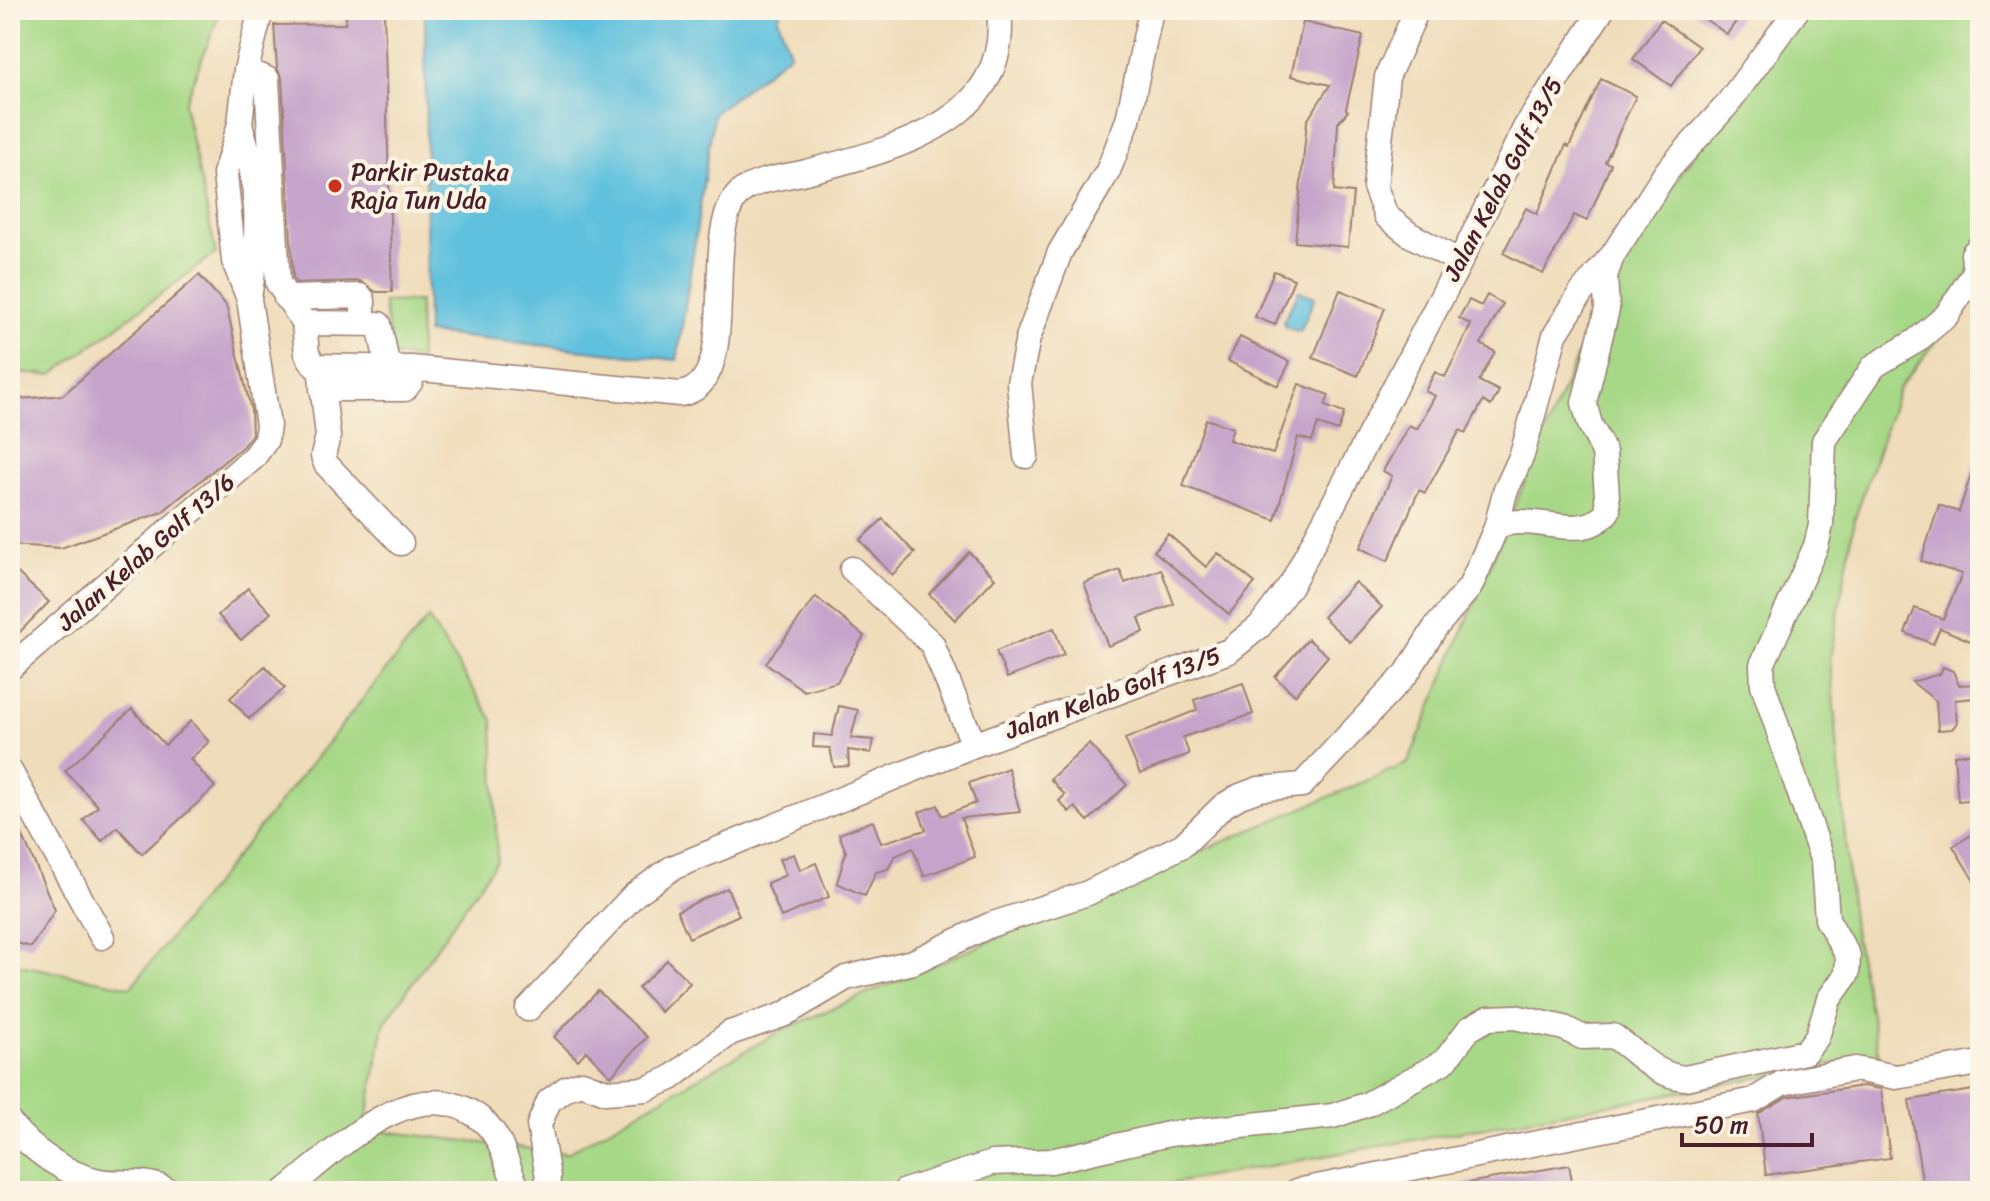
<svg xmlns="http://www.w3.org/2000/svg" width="1990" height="1201" viewBox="0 0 1990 1201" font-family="Sriracha,sans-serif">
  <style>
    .green { fill: #a7d887; stroke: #787c59; stroke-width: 2 }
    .water { fill: #60c1de; stroke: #557084; stroke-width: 2 }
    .building { fill: #c5a4cb }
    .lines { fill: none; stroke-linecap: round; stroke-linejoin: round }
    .minor-casing { stroke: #9c7e72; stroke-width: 27 }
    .minor { stroke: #fff; stroke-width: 24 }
    .poi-dot { fill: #c8321e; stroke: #fcf5e5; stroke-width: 3 }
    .labels { text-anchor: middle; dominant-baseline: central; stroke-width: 8; stroke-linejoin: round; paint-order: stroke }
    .poi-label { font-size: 24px; fill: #4a1f2b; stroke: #fcf5e5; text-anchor: start }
    .street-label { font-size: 24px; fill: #4a1f2b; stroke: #fcf5e5 }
  </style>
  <rect width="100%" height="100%" fill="#fcf5e5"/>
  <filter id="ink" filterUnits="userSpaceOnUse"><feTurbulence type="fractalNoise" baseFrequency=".0125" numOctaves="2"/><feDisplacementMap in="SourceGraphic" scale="16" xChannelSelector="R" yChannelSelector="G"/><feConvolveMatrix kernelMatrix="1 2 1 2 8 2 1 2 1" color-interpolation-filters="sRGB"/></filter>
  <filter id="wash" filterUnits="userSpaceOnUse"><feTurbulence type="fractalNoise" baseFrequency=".006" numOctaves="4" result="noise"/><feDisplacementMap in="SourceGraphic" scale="32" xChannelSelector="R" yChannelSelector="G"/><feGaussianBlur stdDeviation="1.8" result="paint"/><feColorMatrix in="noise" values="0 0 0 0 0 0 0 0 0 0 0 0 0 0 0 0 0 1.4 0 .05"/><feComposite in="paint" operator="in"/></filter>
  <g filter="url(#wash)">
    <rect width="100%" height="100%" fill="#efdcba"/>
    <path class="green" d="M10,10H221L184,104L216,253L52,375L10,373Z
      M1793,10H1980V287L1899,388L1855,518L1830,659L1852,920L1879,1056L1130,1191H10V963L131,987L428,618L493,720L497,860L384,1024L365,1129L567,1153L782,1030L1408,763L1609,279Z
      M419,301L420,359L393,355L383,302Z"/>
    <path class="water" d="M425,10H782L778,18L790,53L714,113L677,360L427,333Z
      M1299,291L1315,297L1300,332L1285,327L1283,322Z"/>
    <g id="blocks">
      <path class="building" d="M347,10H384L392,292H376L360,281L296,283L293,278L282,78L277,68L274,25L345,24Z
        M1692,10H1744L1727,34Z
        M1661,20L1699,47L1671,86L1633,59Z
        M1303,22L1363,36L1346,109L1348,111L1338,123L1334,191L1353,193L1348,247L1295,242L1307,121L1330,85L1291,76Z
        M1601,79L1636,96L1605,162L1611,164L1587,221L1574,215L1543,274L1503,253L1526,208L1537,214L1566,145L1569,147Z
        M1274,271L1294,279L1275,325L1255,317Z
        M199,275L226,305L251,410L252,434L242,447L162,512L61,548L10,545V400L63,395Z
        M1340,290L1385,308L1358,376L1313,358Z
        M1487,295L1503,304L1481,344L1495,352L1479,381L1499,391L1491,406L1483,401L1466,433L1460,430L1425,493L1419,490L1388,561L1360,548L1392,476L1383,471L1409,425L1417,429L1435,396L1425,391L1435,372L1445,377L1471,325L1459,318L1469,300L1481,306Z
        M1240,337L1290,362L1278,386L1228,361Z
        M1299,384L1329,395L1325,406L1344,413L1338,431L1318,424L1312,441L1298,437L1275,520L1183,486L1206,419L1233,428L1229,440L1273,454Z
        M1977,455H1980V645L1940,628L1933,644L1905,633L1915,608L1943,619L1962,574L1921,561L1939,505L1959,512Z
        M883,519L915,553L892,575L860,540Z
        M1168,534L1206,567L1218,553L1255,583L1229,614L1154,551Z
        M969,552L995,578L955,620L929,594Z
        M10,566L49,602L10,642Z
        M1161,569L1174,604L1139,618L1144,632L1108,646L1084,583L1120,570L1125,583Z
        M1355,582L1382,607L1350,642L1323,617Z
        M248,588L271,613L241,640L218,615Z
        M816,597L864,636L837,682L804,691L766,663Z
        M1054,628L1064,655L1007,678L996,651Z
        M1308,639L1328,656L1295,695L1275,677Z
        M265,666L285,688L249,719L230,698Z
        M1943,667L1953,671L1959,685L1974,684V698L1955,700L1957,723L1952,729L1938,730L1936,701L1912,682L1940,674Z
        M1243,683L1253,714L1183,737L1189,754L1140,774L1125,739L1197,710L1194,700Z
        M839,706L858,710L851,738L874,740L871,753L848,750L849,766L834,767L830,748L813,747L814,734L832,736Z
        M132,709L165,745L191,721L209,742L190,759L215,787L142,854L117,827L102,841L83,820L98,806L65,771Z
        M1089,744L1127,785L1088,821L1075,807L1069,812L1059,801L1065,795L1050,779Z
        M1980,753V799L1958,801L1954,755Z
        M1008,768L1020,812L961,818L975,857L924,876L913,848L895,856L888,869L876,872L865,896L837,883L846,852L839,834L873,821L881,843L926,830L919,812L938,805L942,816L976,803L969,783Z
        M10,807L55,910L31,947L10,941Z
        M1980,830V891L1953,846Z
        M794,854L800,870L816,863L829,897L781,917L767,883L786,875L779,859Z
        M727,888L739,915L689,938L677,911Z
        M667,960L690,983L661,1012L638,988Z
        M598,991L647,1037L611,1076L586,1051L578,1060L554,1037Z
        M1863,1086L1881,1089L1890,1158L1766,1175L1758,1114L1787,1097Z
        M1980,1089V1191H1924L1909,1100Z
        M1569,1165L1574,1191H1461V1184Z"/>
    </g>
  </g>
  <g filter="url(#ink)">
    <use href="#blocks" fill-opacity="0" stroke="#9c7e72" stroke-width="2"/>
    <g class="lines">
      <defs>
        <path id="minor" d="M1417,10L1387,77L1375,187L1386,216L1409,234L1460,262
          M246,70L267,79L278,283L304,323L307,354L315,366L411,368L680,394C747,385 696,227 742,191C758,179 787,177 806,172C891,150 1012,123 999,10
          M240,124C260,186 260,234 249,298
          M286,298L360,296L363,300V324
          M304,323L379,324L388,368
          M320,367L328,436L323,456L326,464L401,543
          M322,389H405L411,381V368
          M1026,456L1019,383L1028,338L1060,252L1108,171L1128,120L1151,10
          M1496,528L1505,492L1522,455L1555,335L1581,293L1610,258
          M852,569L932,644L974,745
          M10,668L253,458L266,440L268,425L249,299L234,261L225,174L240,124L246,70L261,10
          M10,771L102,937
          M528,1009L634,895L672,868L974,745L1229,651L1260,626L1292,583L1460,262L1525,128L1602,10
          M10,1123C31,1150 65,1174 99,1181C120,1185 149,1178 168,1191
          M285,1191C335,1152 415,1065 482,1120C504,1138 506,1168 519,1191
          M547,1191L548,1177L539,1125L549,1101L567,1088L582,1083L606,1092L646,1089L671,1078L730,1033L783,1015L846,978L913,962L990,925L1088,893L1183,845L1223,806L1240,796L1259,789L1302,785L1407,673L1435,628L1470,587L1496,528C1528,508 1582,547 1608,511L1604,452L1590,424L1584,403L1607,309L1605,276L1612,256L1667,171L1726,106L1797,10
          M905,1191L992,1163L1051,1161L1169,1134L1333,1116L1368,1104L1445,1061L1469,1029L1488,1018L1515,1017L1564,1028L1582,1037L1613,1036C1639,1053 1653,1075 1685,1078L1805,1052L1817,1037L1829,999L1847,974L1848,956L1827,919L1823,862L1763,685L1762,665L1816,546L1821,525L1824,441L1874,366L1916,341L1946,316L1975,272L1973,254L1980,246
          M1297,1191L1754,1100L1782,1083L1855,1069L1896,1077L1980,1063"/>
      </defs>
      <use href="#minor" class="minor-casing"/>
      <use href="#minor" class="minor"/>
    </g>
  </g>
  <circle class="poi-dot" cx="335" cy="186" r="8"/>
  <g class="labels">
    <g class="poi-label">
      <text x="351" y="172">Parkir Pustaka<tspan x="351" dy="28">Raja Tun Uda</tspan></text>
    </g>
    <g class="street-label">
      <text transform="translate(1503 179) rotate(-62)">Jalan Kelab Golf 13/5</text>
      <text transform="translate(146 552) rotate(-41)">Jalan Kelab Golf 13/6</text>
      <text transform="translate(1113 693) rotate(-20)">Jalan Kelab Golf 13/5</text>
    </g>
  </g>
  <rect width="1990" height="1201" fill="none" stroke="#fcf5e5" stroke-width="40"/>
  <path d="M1682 1133v12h130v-12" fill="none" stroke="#4a1f2b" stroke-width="4"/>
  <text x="1694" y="1133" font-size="24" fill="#4a1f2b" stroke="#fcf5e5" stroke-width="6" paint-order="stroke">50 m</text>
</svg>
